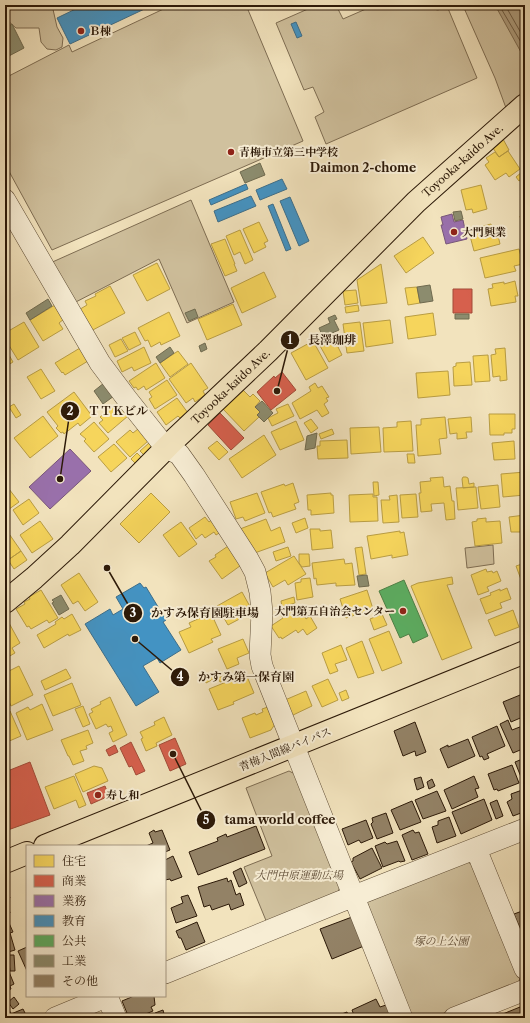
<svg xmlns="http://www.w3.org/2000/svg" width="530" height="1023" viewBox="0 0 530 1023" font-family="'Libre Caslon Text','Noto Serif JP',serif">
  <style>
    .green { fill: #d0c19e; stroke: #7e6d53 }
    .water { fill: #af9e7f; stroke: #7b694f }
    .homes { fill: #f6d55c; stroke: #b99d43 }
    .shops { fill: #d6604d; stroke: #a34b38 }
    .offices { fill: #9970ab; stroke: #78567a }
    .schools { fill: #4393c3; stroke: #3c6e8b }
    .public { fill: #5aae61; stroke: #4c8146 }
    .industry { fill: #8c8c6e; stroke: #6f6a4f }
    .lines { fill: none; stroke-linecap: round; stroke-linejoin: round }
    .shore { stroke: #6e5c44; stroke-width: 1 }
    .building { fill: #938266; stroke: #2c1908 }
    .street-casing { stroke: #5e4c35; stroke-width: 22 }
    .primary-casing { stroke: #2c1908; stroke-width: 24 }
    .street { stroke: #f7edd4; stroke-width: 21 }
    .primary { stroke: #f2e3bd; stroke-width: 22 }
    .poi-dot { fill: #8f2418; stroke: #f7edd4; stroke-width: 1.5 }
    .labels { text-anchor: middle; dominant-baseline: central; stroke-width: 4; stroke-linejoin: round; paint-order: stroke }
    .poi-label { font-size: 11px; font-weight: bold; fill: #2c1908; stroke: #f7edd4; text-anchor: start }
    .street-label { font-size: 11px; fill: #2c1908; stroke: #f7edd4 }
    .park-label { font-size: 11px; font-style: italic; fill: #5d4b35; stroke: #f7edd4 }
    .neighbourhood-label { font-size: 12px; font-weight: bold; fill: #2c1908; stroke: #f7edd4 }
    .leader { fill: none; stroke: #2c1908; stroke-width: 1.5 }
    .callout-dot { fill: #2c1908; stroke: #f7edd4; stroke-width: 1.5 }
    .mark-label { font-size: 12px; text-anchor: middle; font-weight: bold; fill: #fff }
    .callout-label { font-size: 12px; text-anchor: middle; font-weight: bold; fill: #2c1908; stroke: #f7edd4; stroke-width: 4; stroke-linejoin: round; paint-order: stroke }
  </style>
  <rect width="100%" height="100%" fill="#f2e3bd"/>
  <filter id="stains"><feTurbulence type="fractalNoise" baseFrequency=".005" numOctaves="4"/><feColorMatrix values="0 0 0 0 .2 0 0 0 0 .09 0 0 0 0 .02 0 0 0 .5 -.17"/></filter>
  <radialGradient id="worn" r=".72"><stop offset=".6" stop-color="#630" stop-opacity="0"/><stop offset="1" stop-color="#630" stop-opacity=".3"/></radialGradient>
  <path class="green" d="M10,5H52L57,27L63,38L62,47L56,50L47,49L41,42L39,28H16L7,20L9,6Z
    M172,5H246L303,141L52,250L5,164V78L69,45L72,52Z
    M317,5H336L343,19L375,5H431L433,9L438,10L447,6L477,78L326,144L315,117L324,112L313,87L304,90L276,23Z
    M466,5H525V92L506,108L495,78L464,8L467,6Z
    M191,200L234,302L187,323L159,259L70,305L48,264Z
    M493,545L494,564L467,568L465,548Z
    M289,771L295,774L340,887L337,894L267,923L244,867L272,856L246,788Z
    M467,862L474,865L520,978L518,984L432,1018H408L367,902Z"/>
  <path class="water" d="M495,5H525V52L522,54Z"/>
  <path class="homes" d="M503,139L509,150L499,157L493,148Z
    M508,151L520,169L509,177L506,173L495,180L485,165L489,162L486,158L495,152L499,157Z
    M522,172L525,177L519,181L516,177Z
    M481,185L487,209L473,213L472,209L466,210L461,190Z
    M525,215V238L520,216Z
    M259,222L268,241L264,243L266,247L254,253L243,229Z
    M491,224L492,228L496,227L500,244L474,251L469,232L483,228V226Z
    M240,230L253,260L245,264L240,252L234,255L226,236Z
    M423,237L434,253L406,273L394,256Z
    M225,239L235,264H234L237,271L225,276L211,244Z
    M519,249L523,264L514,266L516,271L485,278L480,258Z
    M157,263L170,289L147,301L133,275Z
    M381,264L387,303L361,306L357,280Z
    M264,272L276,297L242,313L231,288Z
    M515,281L518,296H515L516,302L491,306L488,289L493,288L492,284L504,282V284Z
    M110,286L125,313L89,332L77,311L87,305L85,301L96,296L95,294Z
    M417,287L420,303L408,305L405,288Z
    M356,290L358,303L345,305L343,291Z
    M233,304L242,325L207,340L198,319Z
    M55,305L64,319L59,323L63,329L43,341L30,320Z
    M358,305L359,311L346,313L345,307Z
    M169,312L180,336L161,345L160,342L151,347L148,340L145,341L138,328Z
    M433,313L436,335L408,339L405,317Z
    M390,320L393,343L366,347L363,323Z
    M24,322L39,347L18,360L5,339V333Z
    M360,322L364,351L347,353L343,324Z
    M135,332L141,344L129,350L122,338Z
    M335,335L341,346L338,347L342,355L329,362L319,344Z
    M121,339L128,351L115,357L109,345Z
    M313,341L328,368L306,380L291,353Z
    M144,347L151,363L134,371L132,367L122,372L117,361Z
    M5,348L13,362L5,367Z
    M80,348L88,361L65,375L63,372L62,373L55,363Z
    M505,348L507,380L500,381V376L493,377L491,355L496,354L495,349Z
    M178,351L188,364L170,377L160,363Z
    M488,355L490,381L475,382L473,356Z
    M470,362L472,385L454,386L453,367L456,366V363Z
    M156,363L165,378L146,390L144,386L138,390L136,387L134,388L129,381Z
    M191,363L208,388L203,391L205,395L195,402L193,398L186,403L169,379Z
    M41,369L55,391L41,399L27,377Z
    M448,371L450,395L418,398L416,373Z
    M167,380L177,395L155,409L149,399L152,397L149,392Z
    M315,383L318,388L322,386L329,397L326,398L328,401L324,404L329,413L322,417L317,410L300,419L292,403L311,391L309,387Z
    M243,390L250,397L253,394L260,401L255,407L260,412L257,415L259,417L244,431L223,409Z
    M74,392L92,416L80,426L78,423L64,434L63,432L61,433L56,428L58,426L47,412Z
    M177,398L188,413L180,418L178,416L166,425L157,412Z
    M14,404L21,415L16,418L9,407Z
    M117,404L128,416L108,433L99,423L103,420L100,417L112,407L113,408Z
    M288,404L294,416L272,426L268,418L278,413L276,409Z
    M489,414H515V429H512V433H504V435H490Z
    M43,416L58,436L30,458L14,438Z
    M445,417L447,438L439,439L441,454L418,456L416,425H421V419Z
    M471,417L472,432H466L467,438L457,439V433L450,434L448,419Z
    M311,419L318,428L311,433L304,423Z
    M296,421L304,440L280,450L271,432Z
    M411,421L413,451L384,452L383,428L397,427V422Z
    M94,422L109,439L94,452L84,441L86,439L80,434Z
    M379,427L381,452L351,454L350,428Z
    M138,429L148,441L130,457L116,442L130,430L133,433Z
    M332,429L334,434L321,439L319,434Z
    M264,435L276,455L242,478L229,459Z
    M347,440L348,458L318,459L317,446H320V441Z
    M217,441L228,452L219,460L208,448Z
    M514,441L515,459L494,460L492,443Z
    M149,443L153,448L145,456L140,451Z
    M114,444L127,458L111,472L98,457Z
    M137,453L142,458L136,464L131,459Z
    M407,454H414L415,463H408Z
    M525,472V495L503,497L501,474Z
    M443,477L444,487L450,486L452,501H454L455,519L446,520L444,503L431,504L432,511L421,512L419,493H421L420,482L431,481L430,478Z
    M463,477H466L468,478L469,484L474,483V487L463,488L462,479Z
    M373,482H378L379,495L374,496Z
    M293,483L299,502L294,504L296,509L273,517L271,512L269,513L261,492L284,484L285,486Z
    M498,485L500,507L481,509L478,487Z
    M476,487L478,508L458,510L456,488Z
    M9,489L19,502L5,512V492Z
    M151,493L170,512L139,543L120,524Z
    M257,493L265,513L245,521L243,517L236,519L230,502Z
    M331,493V495H333L334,513L311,515V510H308L307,495Z
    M373,494V497H377L378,521L350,522L349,495Z
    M416,494L418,517L402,518L400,495Z
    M397,495L399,522L383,523L381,500H390L389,496Z
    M29,499L39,513L23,525L13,510Z
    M525,515V533L521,534V532H511L509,517Z
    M205,517L209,522L215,517L224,530L216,535L214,532L205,538L202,534L196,539L189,528Z
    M305,518L308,528L296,533L292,523Z
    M486,518V522L500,521L502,543L475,546L472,522L477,521V519Z
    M266,519L271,531L280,527L285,542L252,554L240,529Z
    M40,521L53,539L32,553L20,535Z
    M181,522L197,544L179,557L163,535Z
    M5,528L21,551L8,560L5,557Z
    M310,529H320V531L331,530L333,548L312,550Z
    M400,531V533L404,532L408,555L392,558V555L371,559L367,536Z
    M231,544L244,563L222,579L209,561L216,557L215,555Z
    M288,547L291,556L276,561L273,552Z
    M362,547L366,574L359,575L355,548Z
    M21,551L27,560L14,569L8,560Z
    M299,554H309L310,566L302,567L299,563Z
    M294,556L306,574L288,585L285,580L273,587L265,573Z
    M344,559L345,564L352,563L355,585L336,586V583L317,585L316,578L314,579L312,563Z
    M525,563V585H523L516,566Z
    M486,569L487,572L492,571L493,573L497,571L501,581L487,587L489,591L478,595L471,575Z
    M79,573L98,602L85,611L78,601L73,604L61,585Z
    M452,577L453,584L447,585L472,648L442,660L411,586L418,583Z
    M310,578L313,597L297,600L295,583L301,582V579Z
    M507,588L511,599L500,603L502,608L486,614L480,599L491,595L490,593L500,589V591Z
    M41,590L58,618L49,623L47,620L31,629L29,626L27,627L16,609L25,604L24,602L30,599L29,597Z
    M367,590L373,609L346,618L340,599Z
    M242,592L253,612L228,625L217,606Z
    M294,597L295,603L282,607L281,601Z
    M291,608L295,615L301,611L306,619L310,616L317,628L307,635L303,629L298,633L296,630L282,639L281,637L279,638L271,626L283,618L281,615Z
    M513,610L519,627L495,636L488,620Z
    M211,613L221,635L211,639L213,642L189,653L179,632L191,627L189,623Z
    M72,614L81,630L69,636L68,634L44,648L37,635L56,624L55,622L62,617L64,619Z
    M382,614L387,625L374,630L370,619Z
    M9,623L20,643L12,648L15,653L8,657L9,659L5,661V625Z
    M389,631L402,663L382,671L369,639Z
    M243,639L249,653L237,658L239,664L227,669L218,649Z
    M362,641L374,673L358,678L346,648Z
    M341,645L347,660L335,664L338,671L330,674L322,653Z
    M19,666L33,695L11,706L5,692V689L8,687L5,681V673Z
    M66,669L71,678L45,690L41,681Z
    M216,674L217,677L206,683L204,679Z
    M228,674L230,678L220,682L218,678Z
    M246,674L254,693L233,702L234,704L218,710L209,689Z
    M328,679L338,700L322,707L312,686Z
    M72,683L81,705L53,716L44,695Z
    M346,690L349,698L342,701L339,693Z
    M306,691L312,706L291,716L285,700Z
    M110,697L127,735L113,742L109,733L113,731L111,726L108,727L106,724L96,729L89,714L93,712L91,709L101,704L100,702Z
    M42,704L53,730L27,740L16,713L28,707L30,710Z
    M83,706L90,724L83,727L75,709Z
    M268,707L275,724L271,730L250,738L242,718L255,713L256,715L263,712L262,709Z
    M10,711L21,736L7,742L5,737V713Z
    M164,717L172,735L156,743L157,746L146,751L141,739L143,738L140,732L155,725L154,722Z
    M88,730L93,743L86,746L87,749L80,751L84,761L73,765L69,756H68L61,740Z
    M94,766L102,768L108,781L83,792L75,774Z
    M74,776L86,805L79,808L76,800L54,809L45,787Z"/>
  <path class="shops" d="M453,289H472V313H453Z
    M282,372L296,390L271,410L257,392L274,376L275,378Z
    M220,413L244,438L231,450L208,425Z
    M175,738L186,764L170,771L159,745Z
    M131,742L145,771L136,775L132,766L129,767L120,748Z
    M115,745L118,752L109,756L106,750Z
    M30,762L50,815L5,831V772Z
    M105,786L109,796L91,804L87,793Z"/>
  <path class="offices" d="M452,214L454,222L463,220L467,239L446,244L441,225H443L441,217Z
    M70,449L91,471L50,509L29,487Z"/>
  <path class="schools" d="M84,5H153L70,44L57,18Z
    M296,22L302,36L297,38L291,24Z
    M282,179L287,189L260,200L256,190Z
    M246,184L248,189L211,205L209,200Z
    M251,196L256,206L218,222L214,211Z
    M290,197L309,241L299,246L280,201Z
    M273,204L291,249L286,251L268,206Z
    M140,583L144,588L146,587L166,620L163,622L181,650L160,663L157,658L143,666L159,692L136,706L85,624L110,609L113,615L123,609L116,597Z"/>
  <path class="public" d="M404,580L428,636L413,643L409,634L400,638L379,591Z"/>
  <path class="industry" d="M12,24L24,48L7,57L5,53V28Z
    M260,163L265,175L245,183L240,172Z
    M461,211L463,219L455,221L453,212Z
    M430,285L433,301L420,303L417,287Z
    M48,299L52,306L30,320L26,313Z
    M195,309L198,317L189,321L185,313Z
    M455,314H469V319H455Z
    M335,315L337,319L334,320L339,330L323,337L319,328L330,323L328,318Z
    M205,343L207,349L201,352L199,346Z
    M170,347L174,353L160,363L156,357Z
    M104,383L114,396L103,404L94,391Z
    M262,401L273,413L264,422L257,415L260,412L255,407Z
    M317,433L315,448L305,450L307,436Z
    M367,575L369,586L359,587L357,576Z
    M61,595L69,609L59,615L52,603L54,602L52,600Z"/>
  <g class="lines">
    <path class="shore" d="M499,5L525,49
      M505,5L525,40"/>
  </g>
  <path class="building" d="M525,693V716L511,722L503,702Z
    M508,720L512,730L525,725V748L513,753L500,724Z
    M415,722L426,752L416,756L415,751L403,756L394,731Z
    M497,726L505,746L487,754L489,758L484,760L482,756L480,757L472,737Z
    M468,739L475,756L448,768L440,749L448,745V747Z
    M525,758V776L521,777L515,762Z
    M512,765L519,783L498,791L497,789L494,790L488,774Z
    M474,776L479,788L475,789L478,797L452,809L444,790Z
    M421,777L424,787L417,790L414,779Z
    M432,779L435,786L429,789L427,782Z
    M525,789V815L523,816L521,813L513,816L507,802L512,799L511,794Z
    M437,791L446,811L423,819L415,800Z
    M484,799L492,820L461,834L452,812Z
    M497,800L503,816L496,819L490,803Z
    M412,801L421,822L400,830L391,810Z
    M386,813L393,833L377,839L371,824L373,822L372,818Z
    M449,817L456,836L437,843L432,827L438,825V821Z
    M366,820L373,838L361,843L359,840L348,845L342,829Z
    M256,826L265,849L198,875L189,852L218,841L217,838L226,834L227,837Z
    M154,830L155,832L162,830L170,850L165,852V846H146L153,843L149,833Z
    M413,830L415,833L419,832L428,854L412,860L402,835Z
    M397,841L405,861L400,862L399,861L383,867L375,846L385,842L387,844Z
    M372,848L382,868L360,879L351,862L353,861V858Z
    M173,856L182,877L171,881L170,879L165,880V860Z
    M241,868L247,883L239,887L233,872Z
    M227,878L228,882L231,880L236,895L240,893L244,905L231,910L229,904L212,910L210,905L204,907L198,887Z
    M6,888L10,898L6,899L10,913L5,915V889Z
    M188,895L197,916L176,923L171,908L183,903L181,897Z
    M525,910V931L522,933L514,914Z
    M352,917L364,946L332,959L320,929Z
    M197,922L205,942L186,950L181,938H179L176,931Z
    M9,923L13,932L10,933L15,950L5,953V925Z
    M27,947V971L18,951Z
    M8,955H14L15,971H10Z
    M5,962L14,984L10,986L11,989L5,991Z
    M134,996H154L155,1005L151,1007L153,1011L136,1018H129L122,1001Z
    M14,997L19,1004L13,1009L8,1002Z
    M376,999L380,1007L386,1005L392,1018H355L352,1010Z
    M5,1005H7L11,1014L23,1009L26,1015L21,1018H5Z
    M520,1007L524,1018H488L491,1017L493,1018Z
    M163,1010L165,1018H156L155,1013Z
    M347,1012L349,1018H331Z"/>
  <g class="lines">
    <defs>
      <path id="street" d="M5,200L100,363L127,399L166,448L179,454L194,475L248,559L255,572L260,592L262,612L260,655L262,666L402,1018
        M476,849L525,969
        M165,973L339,902L525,829
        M107,996L116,1018
        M55,1018L108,996
        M454,1018L525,990"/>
      <g id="primary">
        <path id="s1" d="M5,602L34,578L70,545L173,441L268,351L416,202L525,105"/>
        <path d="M45,846L525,652"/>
        <path d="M5,862L27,853"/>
      </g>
    </defs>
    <use href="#street" class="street-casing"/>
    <use href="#primary" class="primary-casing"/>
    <use href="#street" class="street"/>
    <use href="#primary" class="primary"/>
  </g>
  <g class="poi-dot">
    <circle cx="81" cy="31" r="4"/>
    <circle cx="231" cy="152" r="4"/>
    <circle cx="454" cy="232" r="4"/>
    <circle cx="403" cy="611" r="4"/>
    <circle cx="98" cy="795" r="4"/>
  </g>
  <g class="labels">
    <g class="poi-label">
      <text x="89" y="31">Ｂ棟</text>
      <text x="239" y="152">青梅市立第三中学校</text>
      <text x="462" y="232">大門興業</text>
      <text x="395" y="611" text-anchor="end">大門第五自治会センター</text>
      <text x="106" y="795">寿し和</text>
    </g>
    <g class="street-label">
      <text stroke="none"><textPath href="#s1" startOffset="636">Toyooka-kaido Ave.</textPath></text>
      <text stroke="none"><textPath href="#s1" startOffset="312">Toyooka-kaido Ave.</textPath></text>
      <text transform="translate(285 749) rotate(-22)">青梅入間線バイパス</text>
    </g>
    <g class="park-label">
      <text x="299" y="875">大門中原運動広場</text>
      <text x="441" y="941">塚の上公園</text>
    </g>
    <g class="neighbourhood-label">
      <text x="363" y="167">Daimon 2-chome</text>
    </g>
  </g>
  <path class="leader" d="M277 391L290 340M60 479L70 411M107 568L133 613M135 639L180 677M173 754L206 820"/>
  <g class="callout-dot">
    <circle cx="277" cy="391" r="4"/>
    <circle cx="60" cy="479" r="4"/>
    <circle cx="107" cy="568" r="4"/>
    <circle cx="135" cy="639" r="4"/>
    <circle cx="173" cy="754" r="4"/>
    <circle cx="290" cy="340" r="10"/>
    <circle cx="70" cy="411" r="10"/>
    <circle cx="133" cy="613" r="10"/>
    <circle cx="180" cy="677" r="10"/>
    <circle cx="206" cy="820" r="10"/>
  </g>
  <g class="mark-label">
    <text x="290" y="344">1</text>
    <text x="70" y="415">2</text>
    <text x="133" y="617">3</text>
    <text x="180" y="681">4</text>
    <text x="206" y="824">5</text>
  </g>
  <g class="callout-label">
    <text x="332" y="344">長澤珈琲</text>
    <text x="118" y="415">ＴＴＫビル</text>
    <text x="205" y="617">かすみ保育園駐車場</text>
    <text x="246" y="681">かすみ第一保育園</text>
    <text x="280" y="824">tama world coffee</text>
  </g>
  <rect width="530" height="1023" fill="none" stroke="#f2e3bd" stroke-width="20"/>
  <rect x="6" y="6" width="518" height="1011" fill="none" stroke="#2c1908" stroke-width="2"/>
  <rect x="10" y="10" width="510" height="1003" fill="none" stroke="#2c1908"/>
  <rect x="26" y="845" width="140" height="152" fill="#f7edd4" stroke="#a69882"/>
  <rect x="34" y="855" width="20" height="12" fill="#f6d55c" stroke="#a69882"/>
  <text x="62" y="865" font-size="12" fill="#2c1908">住宅</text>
  <rect x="34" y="875" width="20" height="12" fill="#d6604d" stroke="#a69882"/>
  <text x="62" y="885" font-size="12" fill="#2c1908">商業</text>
  <rect x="34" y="895" width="20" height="12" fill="#9970ab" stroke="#a69882"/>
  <text x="62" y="905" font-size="12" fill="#2c1908">業務</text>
  <rect x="34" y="915" width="20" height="12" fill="#4393c3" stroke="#a69882"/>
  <text x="62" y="925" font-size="12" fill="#2c1908">教育</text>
  <rect x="34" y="935" width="20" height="12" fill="#5aae61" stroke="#a69882"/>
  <text x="62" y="945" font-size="12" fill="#2c1908">公共</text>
  <rect x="34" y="955" width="20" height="12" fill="#8c8c6e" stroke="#a69882"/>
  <text x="62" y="965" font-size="12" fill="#2c1908">工業</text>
  <rect x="34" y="975" width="20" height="12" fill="#938266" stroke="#a69882"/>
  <text x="62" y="985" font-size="12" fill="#2c1908">その他</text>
  <rect width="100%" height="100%" filter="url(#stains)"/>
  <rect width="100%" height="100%" fill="url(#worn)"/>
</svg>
